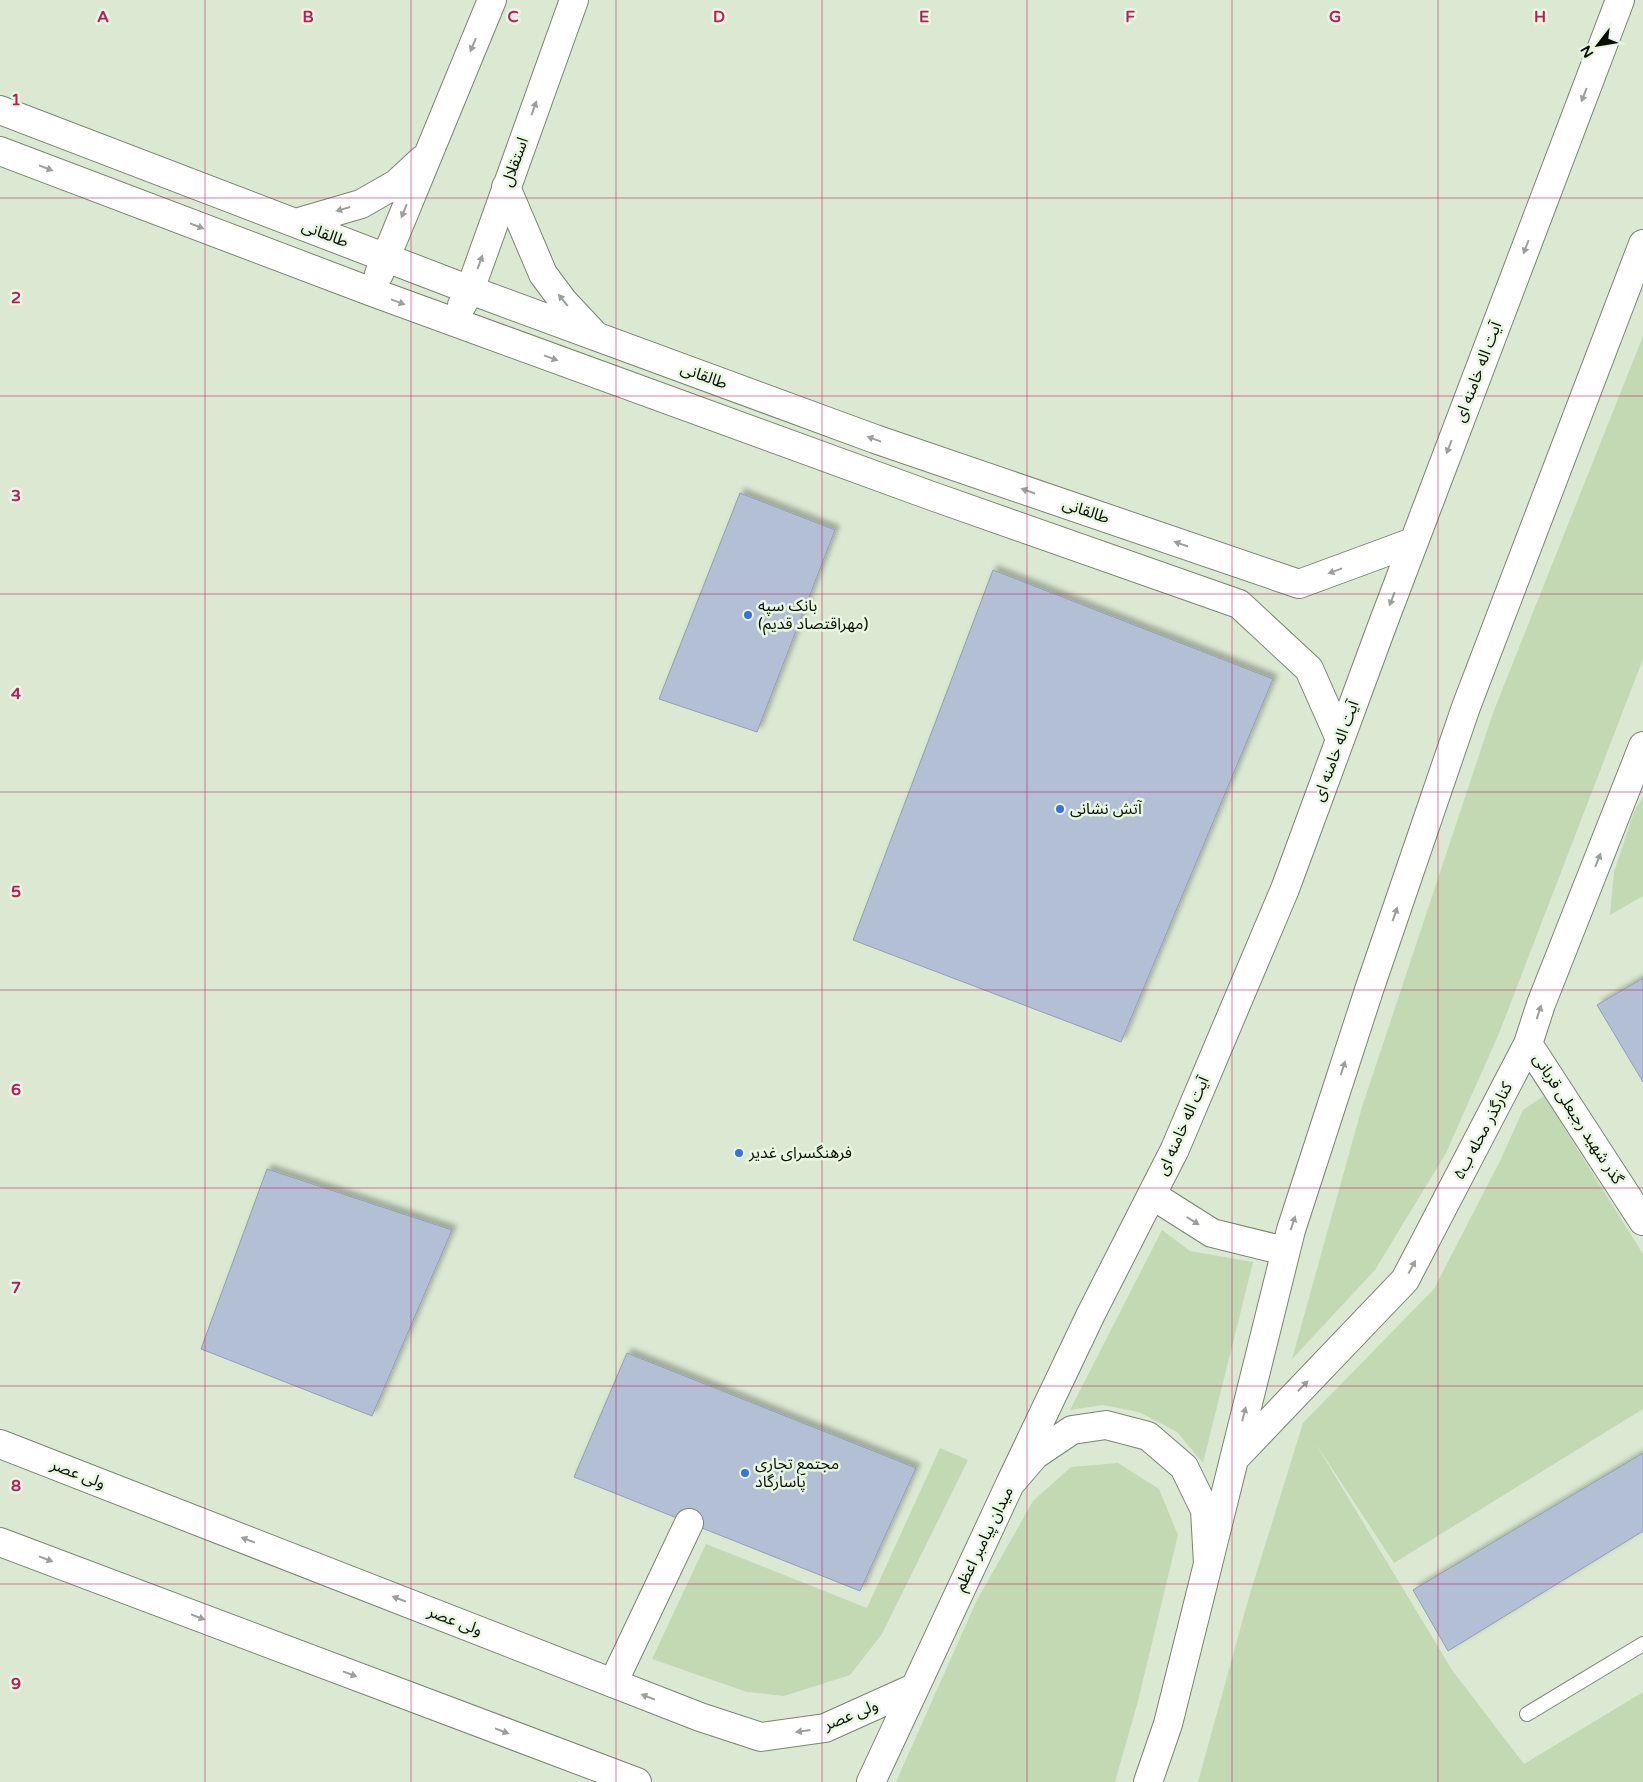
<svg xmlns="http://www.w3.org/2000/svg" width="1643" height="1782" viewBox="0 0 1643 1782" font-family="'Varela Round','Noto Sans Arabic',sans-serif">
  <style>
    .green { fill: #c2d9b3 }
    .building { fill: #b2bfd5; stroke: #929fb5; filter: url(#shadow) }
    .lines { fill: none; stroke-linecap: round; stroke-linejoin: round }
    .lane-casing { stroke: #798570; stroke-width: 16 }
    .street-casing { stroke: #798570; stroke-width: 30 }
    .secondary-casing { stroke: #798570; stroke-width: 30 }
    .lane { stroke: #fff; stroke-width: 14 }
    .street { stroke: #fff; stroke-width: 28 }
    .secondary { stroke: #fff; stroke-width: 28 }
    .oneway { fill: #9d9f9c }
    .grid { fill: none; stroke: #c2185b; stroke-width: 1; stroke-opacity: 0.55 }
    .poi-dot { fill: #3672e1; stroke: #e8f7df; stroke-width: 2 }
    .labels { text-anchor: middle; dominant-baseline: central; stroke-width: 5; stroke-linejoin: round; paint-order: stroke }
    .street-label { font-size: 16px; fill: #090e07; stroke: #e8f7df }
    .poi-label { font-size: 16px; fill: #090e07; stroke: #e8f7df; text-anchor: start }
    .grid-label { font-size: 16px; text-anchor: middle; font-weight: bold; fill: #c2185b; stroke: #e8f7df; stroke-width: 5; stroke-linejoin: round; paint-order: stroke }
  </style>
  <defs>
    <filter id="shadow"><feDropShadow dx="4.5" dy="-4.5" stdDeviation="2.5" flood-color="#0004"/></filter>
  </defs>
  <rect width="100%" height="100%" fill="#dbe9d2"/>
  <path class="green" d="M1643,336V659L1500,1031L1446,1153L1375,1270L1292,1359L1362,1107L1493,713Z
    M1643,797V896L1610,915L1614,872L1634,812Z
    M1544,1096L1643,1254V1409L1394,1563L1314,1441L1452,1670L1524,1764L1643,1692V1782H1198L1249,1597L1303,1423L1434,1289L1501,1159L1523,1110Z
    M1162,1230L1190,1251L1253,1262L1203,1463L1177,1432L1139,1412L1103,1405L1070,1410Z
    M940,1448L968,1460L882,1634L850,1675L784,1696L747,1692L652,1659L706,1544L867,1608Z
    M1118,1463L1159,1489L1178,1535L1138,1701L1115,1782H896L976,1602L1033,1501L1071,1467Z"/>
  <path class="building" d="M740,493L835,530L757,732L659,699Z
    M993,570L1273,679L1121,1042L853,940Z
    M1643,978V1082L1597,1005Z
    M267,1169L452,1230L372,1416L201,1349Z
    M627,1353L916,1468L860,1591L574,1477Z
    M1643,1453V1531L1448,1651L1413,1590Z"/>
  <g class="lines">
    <defs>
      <path id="lane" d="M1527,1714L1643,1644"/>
      <path id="street" d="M613,1683L689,1523"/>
      <path id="secondary" d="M0,110L470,290L875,439L1299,584L1413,542
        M0,151L372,292L929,495L1239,604L1309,669L1340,739
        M506,187L543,274L563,301L593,333
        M296,223L361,204L396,184L422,160
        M379,274L492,0
        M462,305L470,290L574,0
        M1528,1044L1643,1221
        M1152,1195L1212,1233L1285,1251
        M0,1444L700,1717L761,1737L825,1728L914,1688
        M1234,1459L1405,1280L1528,1044L1541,1004L1643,746
        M1010,1484L1091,1314L1175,1149L1285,889L1382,626L1620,0
        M0,1542L637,1782
        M1208,1564L1291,1230L1369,990L1466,707L1643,244
        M871,1782L1010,1484L1035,1455L1072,1430L1106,1425L1148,1436L1184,1467L1205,1510L1208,1564L1168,1724L1148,1782"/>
    </defs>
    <use href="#lane" class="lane-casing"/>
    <use href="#street" class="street-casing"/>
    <use href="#secondary" class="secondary-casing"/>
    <use href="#lane" class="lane"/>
    <use href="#street" class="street"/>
    <use href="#secondary" class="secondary"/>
  </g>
  <defs><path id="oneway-solid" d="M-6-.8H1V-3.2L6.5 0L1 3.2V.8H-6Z" transform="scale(1.25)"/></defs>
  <g class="oneway">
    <use href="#oneway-solid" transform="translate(473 45) rotate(113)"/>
    <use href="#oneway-solid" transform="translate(1584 95) rotate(111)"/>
    <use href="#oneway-solid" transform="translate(534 108) rotate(-70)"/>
    <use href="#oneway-solid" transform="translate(46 168) rotate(21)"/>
    <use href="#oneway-solid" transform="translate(343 209) rotate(164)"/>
    <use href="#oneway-solid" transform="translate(404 211) rotate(112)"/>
    <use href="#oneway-solid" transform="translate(197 226) rotate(21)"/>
    <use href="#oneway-solid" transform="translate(1526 247) rotate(111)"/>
    <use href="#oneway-solid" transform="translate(480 262) rotate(-70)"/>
    <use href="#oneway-solid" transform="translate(563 300) rotate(-129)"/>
    <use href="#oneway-solid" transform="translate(398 302) rotate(20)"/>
    <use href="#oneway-solid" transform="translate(551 358) rotate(20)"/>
    <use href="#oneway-solid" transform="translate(874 439) rotate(-160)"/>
    <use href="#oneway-solid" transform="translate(1449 447) rotate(111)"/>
    <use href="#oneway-solid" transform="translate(1028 491) rotate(-161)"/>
    <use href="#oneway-solid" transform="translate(1181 544) rotate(-161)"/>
    <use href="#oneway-solid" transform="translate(1335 571) rotate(160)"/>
    <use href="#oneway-solid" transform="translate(1392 599) rotate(111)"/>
    <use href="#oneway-solid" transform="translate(1598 860) rotate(-68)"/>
    <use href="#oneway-solid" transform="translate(1395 914) rotate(-71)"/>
    <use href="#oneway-solid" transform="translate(1539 1012) rotate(-72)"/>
    <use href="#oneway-solid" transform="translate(1343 1068) rotate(-72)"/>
    <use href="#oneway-solid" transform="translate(1193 1221) rotate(32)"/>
    <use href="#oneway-solid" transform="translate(1293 1223) rotate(-72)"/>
    <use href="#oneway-solid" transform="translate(1412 1267) rotate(-62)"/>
    <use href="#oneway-solid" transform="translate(1303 1386) rotate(-46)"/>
    <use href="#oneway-solid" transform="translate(1244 1414) rotate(-76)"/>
    <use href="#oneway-solid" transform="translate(248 1540) rotate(-159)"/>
    <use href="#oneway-solid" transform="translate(46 1559) rotate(21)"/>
    <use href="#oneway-solid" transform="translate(399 1599) rotate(-159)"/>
    <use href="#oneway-solid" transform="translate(198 1617) rotate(21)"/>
    <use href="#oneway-solid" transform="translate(350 1674) rotate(21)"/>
    <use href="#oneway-solid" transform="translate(648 1697) rotate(-159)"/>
    <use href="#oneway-solid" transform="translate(502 1731) rotate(21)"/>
    <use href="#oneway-solid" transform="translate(803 1731) rotate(172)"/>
  </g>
  <path class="grid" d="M205,0V1782M411,0V1782M616,0V1782M822,0V1782M1027,0V1782M1232,0V1782M1438,0V1782M0,198H1643M0,396H1643M0,594H1643M0,792H1643M0,990H1643M0,1188H1643M0,1386H1643M0,1584H1643"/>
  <g class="poi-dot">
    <circle cx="748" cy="615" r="5"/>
    <circle cx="1060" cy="809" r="5"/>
    <circle cx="739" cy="1153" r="5"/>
    <circle cx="745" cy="1473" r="5"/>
  </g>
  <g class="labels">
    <g class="street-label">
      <text transform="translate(515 162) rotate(-70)">استقلال</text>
      <text transform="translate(325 234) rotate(21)">طالقانی</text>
      <text transform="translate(1478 372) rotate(-69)">آیت اله خامنه ای</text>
      <text transform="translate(704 376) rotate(20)">طالقانی</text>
      <text transform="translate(1086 511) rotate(19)">طالقانی</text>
      <text transform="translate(1336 751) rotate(-70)">آیت اله خامنه ای</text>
      <text transform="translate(1578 1119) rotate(57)">گذر شهید رجبعلی قربانی</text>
      <text transform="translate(1183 1126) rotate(-66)">آیت اله خامنه ای</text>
      <text transform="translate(1483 1131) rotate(-62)">کنارگذر محله ب۵</text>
      <text transform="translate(78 1474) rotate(21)">ولی عصر</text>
      <text transform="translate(984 1539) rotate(-64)">میدان پیامبر اعظم</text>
      <text transform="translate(455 1621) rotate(21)">ولی عصر</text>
      <text transform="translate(851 1715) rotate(-22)">ولی عصر</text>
    </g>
    <g class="poi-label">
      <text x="758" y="606">بانک سپه<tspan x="758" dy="18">(مهراقتصاد قدیم)</tspan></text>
      <text x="1070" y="809">آتش نشانی</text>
      <text x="749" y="1153">فرهنگسرای غدیر</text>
      <text x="755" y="1464">مجتمع تجاری<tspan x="755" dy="18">پاسارگاد</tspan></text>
    </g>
  </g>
  <g class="grid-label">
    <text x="103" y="22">A</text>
    <text x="308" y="22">B</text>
    <text x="513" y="22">C</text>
    <text x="719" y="22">D</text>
    <text x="924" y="22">E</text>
    <text x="1130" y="22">F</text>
    <text x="1335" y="22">G</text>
    <text x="1540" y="22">H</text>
    <text x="16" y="105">1</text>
    <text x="16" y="303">2</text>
    <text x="16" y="501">3</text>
    <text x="16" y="699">4</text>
    <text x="16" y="897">5</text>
    <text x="16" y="1095">6</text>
    <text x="16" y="1293">7</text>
    <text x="16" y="1491">8</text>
    <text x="16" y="1689">9</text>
  </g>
  <g transform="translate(1598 45) rotate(239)" stroke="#e8f7df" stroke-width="4" paint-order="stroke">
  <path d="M0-4L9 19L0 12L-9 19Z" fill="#090e07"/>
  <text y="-8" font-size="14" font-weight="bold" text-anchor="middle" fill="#090e07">N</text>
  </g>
</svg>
